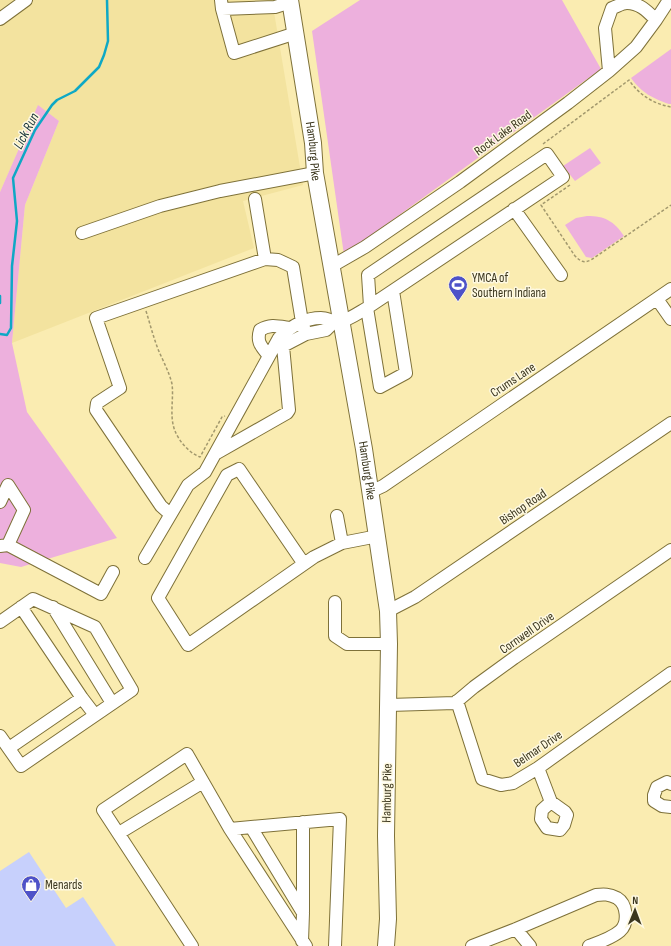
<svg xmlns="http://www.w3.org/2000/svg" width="671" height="946" viewBox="0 0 671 946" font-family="'Sofia Sans Condensed',sans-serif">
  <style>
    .built { fill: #f3e39f }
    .green { fill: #edb0dd }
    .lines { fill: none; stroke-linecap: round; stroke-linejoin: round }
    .stream { stroke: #0ea8c5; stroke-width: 2.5 }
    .building { fill: #c7d0fc }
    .minor-casing { stroke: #7e7139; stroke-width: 14 }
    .major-casing { stroke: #7e7139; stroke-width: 18 }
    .path { stroke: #a2986d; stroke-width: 1.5; stroke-dasharray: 3 2; stroke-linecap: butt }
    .minor { stroke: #fff; stroke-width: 12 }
    .major { stroke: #fff; stroke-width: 16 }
    .labels { text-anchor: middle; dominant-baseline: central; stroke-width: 3; stroke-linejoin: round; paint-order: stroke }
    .street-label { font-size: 13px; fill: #3b361e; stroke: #fef9e2 }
    .poi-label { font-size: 13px; fill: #3b361e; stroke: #fef9e2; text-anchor: start }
    .water-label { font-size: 14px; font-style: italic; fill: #122e35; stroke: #fef9e2 }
  </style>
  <rect width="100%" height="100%" fill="#faecb1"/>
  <path class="built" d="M0,0H272L303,185L243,201L254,248L12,343L25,205L59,121L38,106L0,192Z"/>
  <path class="green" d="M360,0H562L601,69L344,255L312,31Z
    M671,49V104H669C652,98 642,93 631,78Z
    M38,105L59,121L25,205L12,343L27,412L117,538L21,567L0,563V192Z
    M590,148L601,163L575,181L563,166Z
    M587,216C605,216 614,221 624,236L592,258L586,257L565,225L576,218Z"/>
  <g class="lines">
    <path class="stream" d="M0,296V303
      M0,334L7,335L11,328L12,266L17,221L13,178L35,130L52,105L57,100L75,91L99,67L104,55L108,41L107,0"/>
  </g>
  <path class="building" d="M29,852L66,908L83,897L116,946H0V871Z"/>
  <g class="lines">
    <defs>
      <path id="minor" d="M221,0L222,9L275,7L291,2
        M222,9L234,53L296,33
        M0,19L26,0
        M609,71L605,28L612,8C616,7 622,3 627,3C640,3 648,12 656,20
        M255,199L265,259
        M514,209L561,275
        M82,233L160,206L220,191L315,173
        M332,266L365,247L460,182L568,103L609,71L636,47L656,20L669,0
        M657,299L671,319
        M367,308L380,387L406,373L393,291
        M275,346H283L306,334L326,330L334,322
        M269,356C262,347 256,343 260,330C270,324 277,326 289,328
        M215,454L287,413L289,410L283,346
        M370,492L383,486L671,289
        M0,502L8,485L24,510L8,545
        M170,514L161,506L96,410L97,403L120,388L96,318L265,259L278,260L293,267L302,322L306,334
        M337,516L342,543
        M0,546L8,545L101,594L113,572
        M145,558L188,485L205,472L279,338C290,327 304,318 321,318C327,318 333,322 339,322C347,321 360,312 367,308L563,177L547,154L368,275L370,306
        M304,564L239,469L227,475L158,598L188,645L304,564L314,557L342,543L378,536
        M335,602V636L347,644H389
        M21,607L82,698L95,715
        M53,607L112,703
        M388,611L415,597L671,423
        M0,622L33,599L95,627L132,690L21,766L0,736
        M457,701L482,779L501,785L513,783L538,768L671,673
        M389,705L455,703L474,687L514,658L671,550
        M9,748L82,698
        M538,768L551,802L565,812L567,815L564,825L560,830L547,828L541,819L542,810L551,802
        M671,784L667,782L657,787L654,795V801L662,806L671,807
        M251,827L303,913L302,941
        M230,829L340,819L335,946
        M119,833L203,782
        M303,912V822
        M516,929L530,946
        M192,946L103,810L187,754L230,829L306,946
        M472,946L516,929L596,895C604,894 609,894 617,898C627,904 629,923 620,931C612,938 600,942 589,946"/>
      <g id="major">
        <path id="s1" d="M290,0L313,143L315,173L364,449L388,611L389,644L386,836L388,919L386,946"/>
      </g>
    </defs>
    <use href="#minor" class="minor-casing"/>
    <use href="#major" class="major-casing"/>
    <path class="path" d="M543,144L629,80C639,95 654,104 671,107
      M570,185L541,205L575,256C581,262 584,263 591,260L671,205
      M146,311C151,327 155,344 162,358C166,367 170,375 172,384C174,399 169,416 175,431C179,441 189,453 200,457L222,417L225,416"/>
    <use href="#minor" class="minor"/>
    <use href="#major" class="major"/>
  </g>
  <defs>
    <symbol id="stadium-pin" viewBox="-11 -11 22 30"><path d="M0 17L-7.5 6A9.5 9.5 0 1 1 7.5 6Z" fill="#4e52c8" stroke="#fef9e2"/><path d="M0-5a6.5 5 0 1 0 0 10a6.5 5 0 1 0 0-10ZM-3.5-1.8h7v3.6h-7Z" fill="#fff"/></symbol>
    <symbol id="shop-pin" viewBox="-11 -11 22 30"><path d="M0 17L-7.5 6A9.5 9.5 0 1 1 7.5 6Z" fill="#4e52c8" stroke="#fef9e2"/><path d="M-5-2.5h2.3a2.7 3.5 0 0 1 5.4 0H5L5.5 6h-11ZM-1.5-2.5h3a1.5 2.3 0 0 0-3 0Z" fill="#fff"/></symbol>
  </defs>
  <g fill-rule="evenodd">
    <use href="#stadium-pin" x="447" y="274" width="22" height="30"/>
    <use href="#shop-pin" x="20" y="874" width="22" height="30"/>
  </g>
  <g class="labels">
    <g class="street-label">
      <text transform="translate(503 133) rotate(-36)">Rock Lake Road</text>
      <text stroke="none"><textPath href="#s1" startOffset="153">Hamburg Pike</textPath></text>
      <text transform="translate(513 380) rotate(-34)">Crums Lane</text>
      <text stroke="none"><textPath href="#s1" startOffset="477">Hamburg Pike</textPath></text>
      <text transform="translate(523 507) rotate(-34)">Bishop Road</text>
      <text transform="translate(527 633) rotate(-35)">Cornwell Drive</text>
      <text transform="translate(538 749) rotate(-34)">Belmar Drive</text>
      <text transform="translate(387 793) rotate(-89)">Hamburg Pike</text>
    </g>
    <g class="poi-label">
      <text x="472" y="278">YMCA of<tspan x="472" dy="15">Southern Indiana</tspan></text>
      <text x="45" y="885">Menards</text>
    </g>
    <g class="water-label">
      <text transform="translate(26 131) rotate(-62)">Lick Run</text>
    </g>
  </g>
  <g transform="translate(635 910) rotate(1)" stroke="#fef9e2" stroke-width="3" paint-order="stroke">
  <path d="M0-3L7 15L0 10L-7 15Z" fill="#3b361e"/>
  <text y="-6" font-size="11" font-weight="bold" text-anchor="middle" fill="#3b361e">N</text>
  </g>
</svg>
